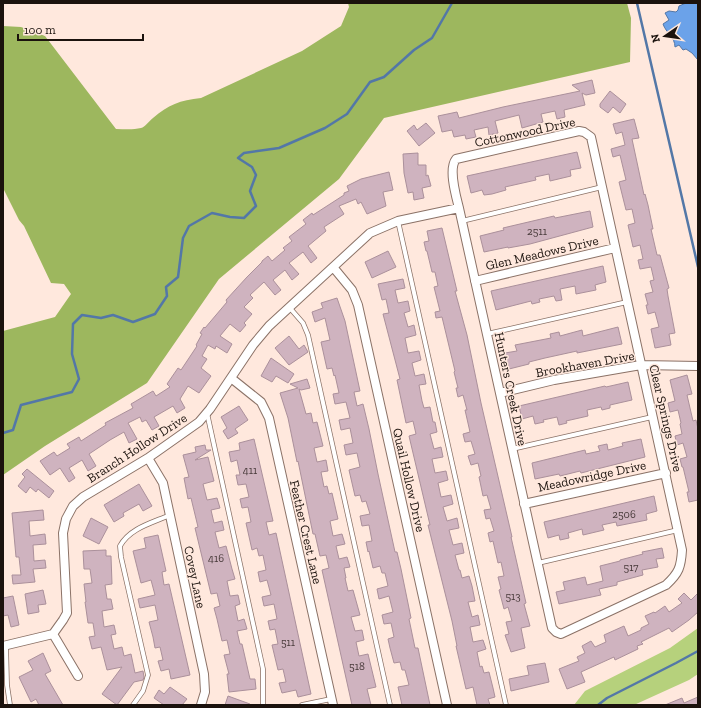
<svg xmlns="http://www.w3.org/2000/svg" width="701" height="708" viewBox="0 0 701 708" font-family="'Zilla Slab',serif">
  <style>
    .green { fill: #b6d17c }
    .forest { fill: #9db75e }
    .water { fill: #6ba2e9; stroke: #5377a7 }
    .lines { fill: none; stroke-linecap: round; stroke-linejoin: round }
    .stream { stroke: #5377a7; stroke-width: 2.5 }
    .building { fill: #cfb3bf; stroke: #ab909b }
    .service-casing { stroke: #8b7267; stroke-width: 5.5 }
    .minor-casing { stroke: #8b7267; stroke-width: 10 }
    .service { stroke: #fff; stroke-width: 4 }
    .minor { stroke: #fff; stroke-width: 8 }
    .labels { text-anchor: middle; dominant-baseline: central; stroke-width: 3; stroke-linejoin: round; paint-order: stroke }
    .number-label { font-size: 11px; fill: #483a3a }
    .street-label { font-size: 13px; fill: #1b120d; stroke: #ffe8dd }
  </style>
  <rect width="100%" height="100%" fill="#ffe8dd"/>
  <path class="green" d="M698,628V674L689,680L634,705H574L585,691L670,648Z"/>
  <path class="forest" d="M348,3H627L631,18L630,62L384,118L339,179L219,279L147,383L45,446L3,475V331L55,317L71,294L64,284L51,283L24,226L19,220L3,188V26L21,27L45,36L116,129C124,129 133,130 141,128C145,127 149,121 153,118C168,105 180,100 201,98L302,51L341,26L349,7Z"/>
  <path class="water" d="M686,3H698V60L692,53L686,49L683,50L679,45L675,47C675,37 666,33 663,24L669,20L665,13L669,11L676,12L678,10L679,6Z"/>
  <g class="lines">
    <path class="stream" d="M637,3L698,267
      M3,433L13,430L21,405L72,392L79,379L72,354L73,324L82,315L101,318L113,315L133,322L155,314L167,296L166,287L178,277L183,238L189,226L212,213L230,217L244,218L256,206L250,191L256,175L252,167L238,158L244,153L279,148L325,128L347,114L370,82L384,77L414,50L432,38L452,3
      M598,705L607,698L676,663L698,651"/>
  </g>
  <path class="building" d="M592,80L595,93L586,95L582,93L585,105L564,110L565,117L557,119L555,111L541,114L543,122L522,128L519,115L495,121L498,133L489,135L488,127L474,130L476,137L466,139L465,135L454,137L452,130L442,132L438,116L457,112L459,118L503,107L580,91L572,85Z
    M610,91L626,104L620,113L613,107L608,113L600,107V104Z
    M634,119L639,138L632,139L644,195L645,194L648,205L653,229H651L657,255H660L669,288L667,289L668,296L675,333L669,334L671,345L655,348L651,329L659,327L655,312L648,314L646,305H648L645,294L653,292L650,281L654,280L651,267L640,269L638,260L643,259L640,245L633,247L628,225L635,223L632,209L626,210L619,182L626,180L620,155L613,157L611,149L625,145L622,132L616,134L613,124Z
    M426,123L435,133L419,146L407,131L414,125L417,130Z
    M577,152L581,168L570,170L571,176L550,181L549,174L535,177L536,180L505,187L506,190L492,194L484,195L482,190L471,193L467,176Z
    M418,153V165H426V176L428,175L431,186L422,188L424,198L414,200L413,192L408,193L404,173L403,154Z
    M389,172L393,190L383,192L386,206L367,214L361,202L358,204L356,199L339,206L344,214L324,227L326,231L308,246L317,258L311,263L303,252L289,263L299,274L292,280L285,270L273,280L281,290L275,295L264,282L250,295L253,298L244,307L252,314L244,323L246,325L240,332L230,324L220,336L232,344L227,353L216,346L215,349L208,345L202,356L207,359L201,368L211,376L199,393L188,386L180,399L185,408L177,413L173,406L154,417L159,426L152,430L146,420L142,422L140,417L128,423L137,439L129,443L124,432L110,440L89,454L96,466L88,471L82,460L69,468L75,478L69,482L60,468L50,475L40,461L54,452L57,456L70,448L67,444L79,437L81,441L106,425L105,423L133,408L131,404L153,391L156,396L170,387L167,384L178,368L181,370L197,346L196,345L202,334L200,333L204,327L205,328L227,302L226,300L247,277L262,262V261L268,256L272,261L285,250L283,248L292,241L289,237L306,224L303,220L312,213L313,215L344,195V193L349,191L347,186L361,179Z
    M590,211L593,227L530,244L508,248V247L484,252L480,236L504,230L503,228L554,216L555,218Z
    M442,228L457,291H455L467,335L481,403L512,537H511L526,603L524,604L530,626L521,628L525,648L511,652L505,635L509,634L506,622L512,621L508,607L504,609L499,590L501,589L498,577L504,576L501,562L498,563L493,541L490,542L488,533L494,531L490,518L486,519L484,510L491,509L487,495L483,496L479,477L481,476L478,463L471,465L468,456L475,454L471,441L465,442L463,434L470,432L465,410H467L463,395L458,397L456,388H458L454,372L455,371L442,317L436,318L435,312L440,311L434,287L438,286L435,272H432L427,251H426L424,242L429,241L427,231Z
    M388,251L396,267L372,278L365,262Z
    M603,266L606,282L595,285L596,290L576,294L575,286L560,289L562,300L556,301L554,296L539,299L540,302L532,304L531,301L496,310L491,291Z
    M403,279L405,288L395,290L398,303L408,301L410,311L404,313L408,327L414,325L416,335L405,338L408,353L419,351L421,360L412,363L415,376L424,374L426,384L419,385L422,401L424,408L430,407L433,422H435L437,432L430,434L434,449L441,447L443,457L432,459L435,473L446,471L448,480L438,483L441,497L451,495L453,504L443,507L447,521L457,518L459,528L449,530L453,545L462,543L464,553L455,555L459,570H460L462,578L469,576L472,586L475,601L468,602L472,617L478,615L480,625L470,627L473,642L483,640L486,649L477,652L480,667L482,666L484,673L489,672L493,688L495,697L488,699L490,705H477L473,687L466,689L456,646H457L452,621L428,525H430L409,436L416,434L413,421L406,423L397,380L400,379L383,314L389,313L386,299L382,300L378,284Z
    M337,298L345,321L360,391L354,392L357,406L363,404L369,429L378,474L395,552H397L401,569L411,618L409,619L415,648H418L430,705H402L398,687L409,685L405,670H402L400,662L394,663L390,648L388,639L394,637L391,623L384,624L382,615L393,612L389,596L379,599L377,589L388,586L385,573H382L380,566L373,568L369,551L368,552L366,542L372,541L369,525L362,526L360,516L370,514L366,501L362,502L360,495L355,496L349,470L360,467L357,453L346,455L344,445L353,443L350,428L341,430L339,420L350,418L346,402L335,404L333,394L339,393L335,375L334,376L332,368L327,369L321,342L330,340L325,318L315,322L312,312L323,308L321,303Z
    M618,327L622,344L577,353V351L545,358L529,362V364L509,369L505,353L517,351L515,345L551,338L550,334L559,332L560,336L582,330L583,336Z
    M289,336L299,349L304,345L308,352L289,365L275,348Z
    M271,358L294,374L288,383L276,376L272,382L261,376Z
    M687,375L692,394L687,395L693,421L696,420L698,429V500L689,502L687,492H689L683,467H682L680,459L687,457L683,443L677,445L675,436L682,434L680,424L681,423L678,410L670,412L668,403L675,401L670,380Z
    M307,379L310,388L301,390L299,389L306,414L311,413L313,423L317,422L323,446L314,448L317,462L326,460L328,471L321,472L324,487L327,486L329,494L332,493L338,519L330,521L333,536L342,534L345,544L336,546L339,559L347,557L350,567L344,568L346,578H345L348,591L353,590L360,615L351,617L355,631L362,630L364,640L356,642L359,656L368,654L376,687L367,689L371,705H352L322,570L329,568L326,555L320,556L315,534H313L298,461L297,462L288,418L280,393L298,388L290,384Z
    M628,382L632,400L610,405V408L602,410L601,407L587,410L588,416L566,421L567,423L559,425L557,417L543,420L544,422L535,424L533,416L522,419L519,406L605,386L606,387Z
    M239,406L248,420L235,429L238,433L228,439L223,431L227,428L221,417Z
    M254,439L273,521L266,522L269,535L276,533L311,694L298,697L296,690L282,693L279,683L286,682L283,669L278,670L272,645L278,644L275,629L270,630L268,621L277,619L274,604L264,606L262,597L271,595L267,580L260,582L258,572L266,570L263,555L259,556L257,548L252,550L246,523L251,522L248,507L242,508L240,499L249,497L246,484L238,485L236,475H240L237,460L231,462L229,452L240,450L239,443Z
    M641,439L645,457L581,473L580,471L560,476L559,474L535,479L532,463L585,450L586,454L600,451L598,446L607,444L608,450L623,446L622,443Z
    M205,445L206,450H211L195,460L208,457L214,481L203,484L207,500L217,498L220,508L211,510L214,523L222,521L224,530L215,532L219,548L226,546L232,569L235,579L227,581L230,596L238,595L240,604L235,606L238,621L244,619L247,629L237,631L240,644H242L250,679H255L256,689L229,692L227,674H229L224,655L230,654L227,640L222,641L217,619L214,608L220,606L217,593L211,594L195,528L198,527L191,498L188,499L184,478L189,477L183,455L196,452L195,447Z
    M27,469L54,491L49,498L38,489L36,492L30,487L26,493L18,486L25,477L22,474Z
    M139,484L152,506L143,511L139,504L123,513L124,516L114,522L104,505Z
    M654,496L657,511L646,514L647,520L617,526L616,522L602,525L604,530L583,535L582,529L568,533L569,538L560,540L559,535L548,538L544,522Z
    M43,510L44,520L29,521L30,536L45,534L46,544L33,545L34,561L45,560L46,568L33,569L35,582L13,584L12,575H21L19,557H16L12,513Z
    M91,518L108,527L99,544L83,536Z
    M158,535L166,571L162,572L164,585L169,584L190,675L171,679L169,669L161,671L158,661L163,660L160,647L155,648L153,637L149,622L158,620L155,605L140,608L138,599L155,595L151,580L141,583L133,551L146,548L144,538Z
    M662,548L664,558L656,559L658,567L642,570L643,575L617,582V585L599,589L601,595L559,604L556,592L565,590L563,582L585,577L587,585L603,581L600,566L620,561V560L643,554L642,552Z
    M106,550V556H111L112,584L105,585L107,599H111L113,609L102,611L104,627L114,625L116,634L111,635L114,649L122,647L124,656L131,654L135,673L143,671L144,677L143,680L134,682L117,705L102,694L122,667L107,670L101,647L92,649L89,637L95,636L93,623H88L85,602H86L84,584L92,583L90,569H84L83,551Z
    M43,590L46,604L38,605L39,612L28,614L25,594Z
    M684,593L691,600L698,593V612L689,620L672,632L669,628L641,642L643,644L637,646L638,649L615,660L614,657L581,672L585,682L567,689L559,669L579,661L577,657L585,653L582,646L591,641L595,647L606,642L604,635L624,626L628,636L641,630V628L649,624L645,616L654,612L655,613L665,606L669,612L682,603L678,599Z
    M13,596L19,625L11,627L8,615L3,616V598Z
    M43,653L51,671L45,674L63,705H39L36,699L31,702L19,677L33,670L28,661Z
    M545,663L549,682L511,691L509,679L529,675L527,666Z
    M170,687L187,699L182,705H164L154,698L159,690L164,694Z
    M228,696L250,704V705H225Z
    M698,697V705H665L682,698L684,703Z"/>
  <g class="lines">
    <defs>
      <path id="service" d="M398,221L506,705
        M462,221L602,187
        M289,307L303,323L308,335L390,705
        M487,334L627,302
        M207,413L263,669V705
        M512,449L652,417
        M538,563L678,530
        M6,646L7,685L10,705
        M133,705L143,691L148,675L121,557L120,546C130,528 152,523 170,515
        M302,705L331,699"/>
      <path id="minor" d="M579,131L584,132L591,137L682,550C681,567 679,573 666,585L561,634L556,632L552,628L459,208C456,196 448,169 456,159Z
        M333,267L352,290L358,305L447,705
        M475,281L615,248
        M231,378L261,402L269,418L333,705
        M500,393L554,380L641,365L698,366
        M148,458L163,483L204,674L205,692L201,705
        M524,504L666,473
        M53,634L78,676
        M3,646L53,634L63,620L67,613L63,533L66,519L73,506L83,497L148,458L199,422L210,409L253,345L269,326L370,233L398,221L459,208"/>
    </defs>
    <use href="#service" class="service-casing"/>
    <use href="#minor" class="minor-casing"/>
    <use href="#service" class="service"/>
    <use href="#minor" class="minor"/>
  </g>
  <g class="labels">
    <g class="number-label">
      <text x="537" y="231">2511</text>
      <text x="250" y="470">411</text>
      <text x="624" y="514">2506</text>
      <text x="216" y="558">416</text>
      <text x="631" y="567">517</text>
      <text x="513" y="596">513</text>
      <text x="288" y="642">511</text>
      <text x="357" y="666">518</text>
    </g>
    <g class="street-label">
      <text transform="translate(525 132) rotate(-12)">Cottonwood Drive</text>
      <text transform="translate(542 253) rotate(-13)">Glen Meadows Drive</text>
      <text transform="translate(585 364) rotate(-10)">Brookhaven Drive</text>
      <text transform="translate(511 389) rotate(78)">Hunters Creek Drive</text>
      <text transform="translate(666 418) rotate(77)">Clear Springs Drive</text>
      <text transform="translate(137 448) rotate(-33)">Branch Hollow Drive</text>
      <text transform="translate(592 476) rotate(-12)">Meadowridge Drive</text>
      <text transform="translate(409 480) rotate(77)">Quail Hollow Drive</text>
      <text transform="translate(306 532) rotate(77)">Feather Crest Lane</text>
      <text transform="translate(195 577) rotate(78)">Covey Lane</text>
    </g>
  </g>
  <rect width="701" height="708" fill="none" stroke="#1b120d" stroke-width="8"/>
  <g transform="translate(665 36) rotate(257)" stroke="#ffe8dd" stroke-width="3" paint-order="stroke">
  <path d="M0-3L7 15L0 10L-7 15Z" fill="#1b120d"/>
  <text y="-6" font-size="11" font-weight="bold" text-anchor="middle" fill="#1b120d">N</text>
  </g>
  <path d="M18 34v6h125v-6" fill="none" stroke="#1b120d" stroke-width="2"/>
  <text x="24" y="34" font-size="12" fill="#1b120d" stroke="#ffe8dd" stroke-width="3" paint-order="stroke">100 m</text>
</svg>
